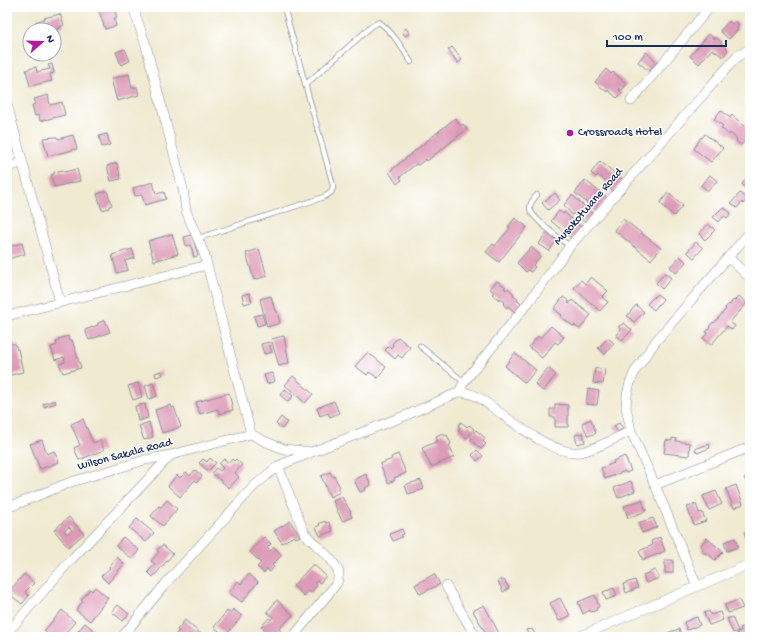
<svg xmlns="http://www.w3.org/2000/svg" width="757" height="644" viewBox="0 0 757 644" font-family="'Gochi Hand',sans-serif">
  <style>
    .building { fill: #de9bb7; fill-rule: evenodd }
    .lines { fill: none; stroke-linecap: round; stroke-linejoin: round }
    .lane-casing { stroke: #868c98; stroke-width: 6 }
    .street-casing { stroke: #868c98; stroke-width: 10 }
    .lane { stroke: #fff; stroke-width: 4.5 }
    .street { stroke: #fff; stroke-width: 9 }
    .poi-dot { fill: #b5179e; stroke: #fff; stroke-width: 1.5 }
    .labels { text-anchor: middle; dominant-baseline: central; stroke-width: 3; stroke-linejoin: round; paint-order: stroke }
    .poi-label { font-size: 12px; fill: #1b2f5e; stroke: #fff; text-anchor: start }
    .street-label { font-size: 12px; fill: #1b2f5e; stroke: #fff }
  </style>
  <rect width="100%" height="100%" fill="#fff"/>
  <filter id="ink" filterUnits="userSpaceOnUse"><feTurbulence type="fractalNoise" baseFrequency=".025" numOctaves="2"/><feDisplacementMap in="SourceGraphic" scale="8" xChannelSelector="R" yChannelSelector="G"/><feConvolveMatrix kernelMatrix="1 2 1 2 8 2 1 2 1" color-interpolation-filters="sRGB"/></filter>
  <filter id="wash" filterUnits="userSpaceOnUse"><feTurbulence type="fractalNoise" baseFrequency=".012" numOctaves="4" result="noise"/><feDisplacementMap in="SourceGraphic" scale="16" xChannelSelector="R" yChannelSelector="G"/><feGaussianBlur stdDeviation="0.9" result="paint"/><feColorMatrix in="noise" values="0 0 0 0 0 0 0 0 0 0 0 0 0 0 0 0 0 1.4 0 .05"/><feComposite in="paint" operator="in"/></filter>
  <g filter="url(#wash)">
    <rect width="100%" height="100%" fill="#f0ead1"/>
    <g id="blocks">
      <path class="building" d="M114,7L117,18H114L116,26L105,29L98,8Z
        M60,14L64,25L60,27V28L54,30H37L35,22L44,19V18Z
        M729,21L732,24L735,21L739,25L737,28L738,29L729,39L720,31Z
        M406,28L409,33L405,36L402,31Z
        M709,34L715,39L716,37L722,42L721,43L728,50L723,57L712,49L699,64L690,56Z
        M452,47L462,60L458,63L448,50Z
        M125,49L130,61L121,65L116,52Z
        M646,52L657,62L649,71L638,62Z
        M52,64L54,73L50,74L52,81L30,86L26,70L36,67L37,72L50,69L48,65Z
        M606,69L611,74L613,72L627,84L622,90L620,88L619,90L622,93L617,98L608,90L607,92L595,82Z
        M129,74L132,88L137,87L139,95L117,101L111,79Z
        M48,95L50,105L62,102L65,115L40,121L39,115L35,116L32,105L36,104L34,99Z
        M721,110L730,118L732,115L749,130L748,131L750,135L741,145L736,141L737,139L730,133L729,135L721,128L723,126L714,119Z
        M455,118L461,126L463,124L467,129L427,161L426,159L418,165L416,164L400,177L402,180L397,184L389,172Z
        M107,134L110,145L102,147L99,136Z
        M705,134L723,148L711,162L694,149L701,137L702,138Z
        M73,135L77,149L48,156L43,138L57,137L58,139Z
        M600,161L623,180L614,191L608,187L610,185L598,175L596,177L591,173Z
        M117,163L121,179L111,181L107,166Z
        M77,169L80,181L54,187L51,175L54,174V172L63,170L64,172Z
        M750,174V186L747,189L742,184Z
        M710,175L717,181L708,191L701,185Z
        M585,180L607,198L597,211L575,193Z
        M153,182L156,194L164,192L166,199L145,205L142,195L135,196L133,188Z
        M107,191L112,205L109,206V208L102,210L97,194Z
        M555,193L560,200L548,210L542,203Z
        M668,193L683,205L674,216L660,203Z
        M740,193L747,199L743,204L742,202L737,208L731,203Z
        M572,195L594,215L587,224L581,219L580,221L574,213L572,215L564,205Z
        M723,207L731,213L727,218L724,216L719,222L713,217Z
        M559,211L563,214L564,212L582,228L573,239L551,221Z
        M515,218L527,227L499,262L486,252L493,244L495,246L510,228L508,227Z
        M623,219L661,248L651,260L614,230Z
        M708,224L715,230L705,240L699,234Z
        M546,233L557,240L549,251L539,244Z
        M172,234L178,254L154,261L148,241Z
        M192,235L198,256L194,257L191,245L186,246L184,237Z
        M696,242L703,248L694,258L687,252Z
        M22,243L25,254L8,259L7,247Z
        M531,247L541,256L533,265L535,267L531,272L528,270L526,272L517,263Z
        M132,249L135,258L125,261L128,270L117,273L112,255Z
        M259,249L267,276L254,280L246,253Z
        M680,256L686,262L676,273L670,267Z
        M665,273L671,278L662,289L656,283Z
        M591,277L608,291L602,297L608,302L600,311L574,288L581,280L585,284Z
        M497,281L506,287L504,288L506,290L508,288L514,294L513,295L518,298L517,300L521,304L515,312L508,306L507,308L503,304L505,302L500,298L499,300L492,294L494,292L490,289Z
        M249,293L252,302L244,304L242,295Z
        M657,294L663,299L654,310L647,304Z
        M271,296L275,311H277L280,323L267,327L260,299Z
        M739,296L747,303L730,322L735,326L732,330L727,326L711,345L703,338L708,333L706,332L710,328L709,327L713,322L714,323L726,309L725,308L729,304L730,305L733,300L734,301Z
        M563,297L569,301L568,303L569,304L572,300L591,315L580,329L574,325L573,326L561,317L562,315L554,309Z
        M636,305L644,312L634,322L627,316Z
        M262,314L265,324L257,326L254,316Z
        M105,320L110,332L89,340L85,330L98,325V323Z
        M624,323L632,330L622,340L616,335L621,329L618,327Z
        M551,326L564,337L558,344L555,342L542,358L529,347L538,336L540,338Z
        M68,336L69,341L72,340L81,368L63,373L59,364L65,362L64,357L55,360L51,347L57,345L56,342L59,341L58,339Z
        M284,336L289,363L279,366L271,339Z
        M398,337L410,347L402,358L398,355L395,359L385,350L389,346L391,348L393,345L392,344Z
        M608,338L614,343L605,354L598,348Z
        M269,342L272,352L264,354L261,344Z
        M15,343L17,350L18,349L23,372L11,375L7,361V346Z
        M367,353L374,357L386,367L378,378L369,372L367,375L355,366Z
        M515,353L536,370L525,383L505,366Z
        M548,368L556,375L543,391L535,384Z
        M595,368L605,370L603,384L593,383Z
        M161,371L163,375L156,377L155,373Z
        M272,373L275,381L267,384L264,375Z
        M293,376L313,394L305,403L285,385Z
        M138,383L142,397L133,400L128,386Z
        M153,383L157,396L149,399L145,386Z
        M285,389L293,396L288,402L280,395Z
        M588,389L599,391L597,405L586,404Z
        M229,393L233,410L219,414L218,409L200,414L196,402Z
        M55,400L56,403L44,407L43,404Z
        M334,401L339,413L330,417L328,413L320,416L317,408Z
        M145,404L148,418L138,421L135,406Z
        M555,404L568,405V427H555V417H550V409H555Z
        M171,405L172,408L174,407L181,427L162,433L155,410Z
        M750,413V426L746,415Z
        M281,417L287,422L282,429L276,424Z
        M83,419L93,443L100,440L104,450L79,460L74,448L80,445L71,424Z
        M591,419L596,433L588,436L582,423Z
        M149,422L153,437L144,440L139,426Z
        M461,422L467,427L469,425L474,429L467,438L458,431L460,428L458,426Z
        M619,423L623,428L618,432L614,426Z
        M476,430L485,438L483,441L486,444L481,449L471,440L472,438L470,436Z
        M443,433L445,436L447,435L451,444L449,445L454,457L431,467L422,448L438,441L436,436Z
        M583,433L585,442L577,444L575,435Z
        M672,438L677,439L676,441L690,443L689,456L664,453L666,440L672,441Z
        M42,440L47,454L54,451L59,462L40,469L30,444Z
        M709,444L710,448L697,453L695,449Z
        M477,450L483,456L477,461L472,455Z
        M398,454L406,473L394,478L395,480L388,483L380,464L392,459L391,457Z
        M625,456L631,471L626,473L625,471L605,479L601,468L614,463L613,461Z
        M210,458L216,463L208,471L199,463L203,459L207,462Z
        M224,459L229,463L232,459L234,461L236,459L242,465L235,473L239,477L229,488L212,473L216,468L220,471L223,468L219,464Z
        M195,470L202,476L197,482L195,480L180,497L168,486L177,475L180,478L186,472L190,476Z
        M330,472L332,476H334L340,487L338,488L340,492L330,497L321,476Z
        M366,474L371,485L365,488L366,490L360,492L354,480Z
        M750,475V488L744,478Z
        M421,480L424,489L408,494L405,485Z
        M631,481L635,491L618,498L614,488Z
        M736,485L743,504L734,508L726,489Z
        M716,491L722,504L709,510L703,496Z
        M342,497L351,512L350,513L352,517L342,521L333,501Z
        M167,500L177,509L163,526L151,516L159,506L161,507Z
        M642,500L646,511L628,518L624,506Z
        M696,504L699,513L702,512L706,521L694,525L687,507Z
        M69,517L84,534L68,547L54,530ZM69,527L72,530L67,534L64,531Z
        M653,518L657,527L642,533L638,523Z
        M137,519L154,533L146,542L129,528Z
        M290,521L300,536L296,538L294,536L282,543L274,531Z
        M325,521L326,523L329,522L333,531L320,536L316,527L320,525L319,524Z
        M402,529L404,534L401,535L402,537L393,541L390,534Z
        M750,530V540L747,541L744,532Z
        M123,537L139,550L132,559L116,546Z
        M264,537L271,544L267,548L270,551L274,547L282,555L272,565L274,567L270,572L267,569L264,573L257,567L261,563L250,552Z
        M660,537L665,551L643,560L639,551L653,545L651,541Z
        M707,538L723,552L715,560L707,553L706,554L701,550L703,549L700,546Z
        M735,538L738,547L727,551L724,542Z
        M163,545L173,554L153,577L148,572L155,564L151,561L159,552L157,550Z
        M117,557L124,564L108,583L101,576L110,568L109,567Z
        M665,560H673V573H665Z
        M313,564L326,576L320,583L317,581L315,583L317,585L311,593L308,591L304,596L293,586Z
        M655,570L659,578L646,583L643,575Z
        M24,574L34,583L25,592L29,596L22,604L8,593Z
        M249,574L258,582L242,602L229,593L238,581L241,584Z
        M434,574L440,584L420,594L415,585Z
        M501,579L502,581L504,580L509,588L503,592L498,581Z
        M635,580L638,588L626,593L623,584Z
        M95,587L108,598L90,621L76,610L83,601L81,600L90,589L92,591Z
        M614,588L617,596L606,600L603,592Z
        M595,595L599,607L596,608L597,610L591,612L590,610L583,614L578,602Z
        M560,598L566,610L567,609L570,616L559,621L550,603Z
        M277,600L293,615L279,629L282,633L279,637H272L261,627L269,618L271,620L273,617L267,612Z
        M739,600L743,608L728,613L725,605Z
        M118,605L129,614L123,621L112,612Z
        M484,605L501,637H488L473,611Z
        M233,609L242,616L225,636L214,627L227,611L230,613Z
        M62,610L75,622L62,637H52L44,631Z
        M709,611L711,615L720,612L723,620L709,625L704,613Z
        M697,617L700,625L687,630L684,622Z
        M732,617L738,631L733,633L727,619Z
        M185,620L202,635L200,637H193L189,634L187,637H173L179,631L177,630Z
        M85,623L102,637H86L78,631Z
        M750,624V637H738L737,632L741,631L740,628Z
        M529,629L530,630L532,629L536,636L530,637L526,630Z
        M679,629L682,637H665L664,634Z"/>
    </g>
  </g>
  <g filter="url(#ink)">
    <use href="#blocks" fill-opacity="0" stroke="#868c98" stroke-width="1"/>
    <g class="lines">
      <defs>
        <path id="lane" d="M305,85L372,26L379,22C393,32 402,48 411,62
          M537,195C534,199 529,203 530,209C532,218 561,240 570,246
          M197,237H202L324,197C330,194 333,192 333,185L284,7
          M420,346L464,382"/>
        <path id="street" d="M133,7L146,46L183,189L186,211L191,223L204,253L251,434L264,441L284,449L312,452L407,415L459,392C474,392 484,401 496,410C516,424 555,456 580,452C597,449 615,438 631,431
          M631,101L710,7
          M7,104L60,302
          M7,167L22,163
          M728,257L750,278
          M7,316L207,265
          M459,392L464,382L528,303L570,246L732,62L738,56L750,49
          M278,466L304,532C314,546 333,556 339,573L337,583L293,637
          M655,485L750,447
          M7,508L71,482L145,460L171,455L251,434
          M446,586L476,637
          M697,586L655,485L631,431L626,407L627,395L630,383L635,371L656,341L750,232
          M7,633L69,562L171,455
          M122,637L167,582L254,486L278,466L310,453
          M578,637L750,564"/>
      </defs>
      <use href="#lane" class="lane-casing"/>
      <use href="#street" class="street-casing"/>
      <use href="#lane" class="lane"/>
      <use href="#street" class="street"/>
    </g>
  </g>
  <circle class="poi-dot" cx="570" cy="133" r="4"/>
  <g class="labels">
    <g class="poi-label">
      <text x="578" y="133">Crossroads Hotel</text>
    </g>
    <g class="street-label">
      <text transform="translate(589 207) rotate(-49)">Musokotwane Road</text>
      <text transform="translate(125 455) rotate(-15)">Wilson Sakala Road</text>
    </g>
  </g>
  <rect width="757" height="644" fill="none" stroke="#fff" stroke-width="24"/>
  <g transform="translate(42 42) rotate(70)"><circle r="19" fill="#ffffff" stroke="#a4acbf"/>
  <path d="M0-3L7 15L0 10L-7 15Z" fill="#b5179e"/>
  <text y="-6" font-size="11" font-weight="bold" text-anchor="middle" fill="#1b2f5e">N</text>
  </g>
  <path d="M607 40v6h119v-6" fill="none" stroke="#1b2f5e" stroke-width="2"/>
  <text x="613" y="40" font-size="12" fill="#1b2f5e" stroke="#ffffff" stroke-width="3" paint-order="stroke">100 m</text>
</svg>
